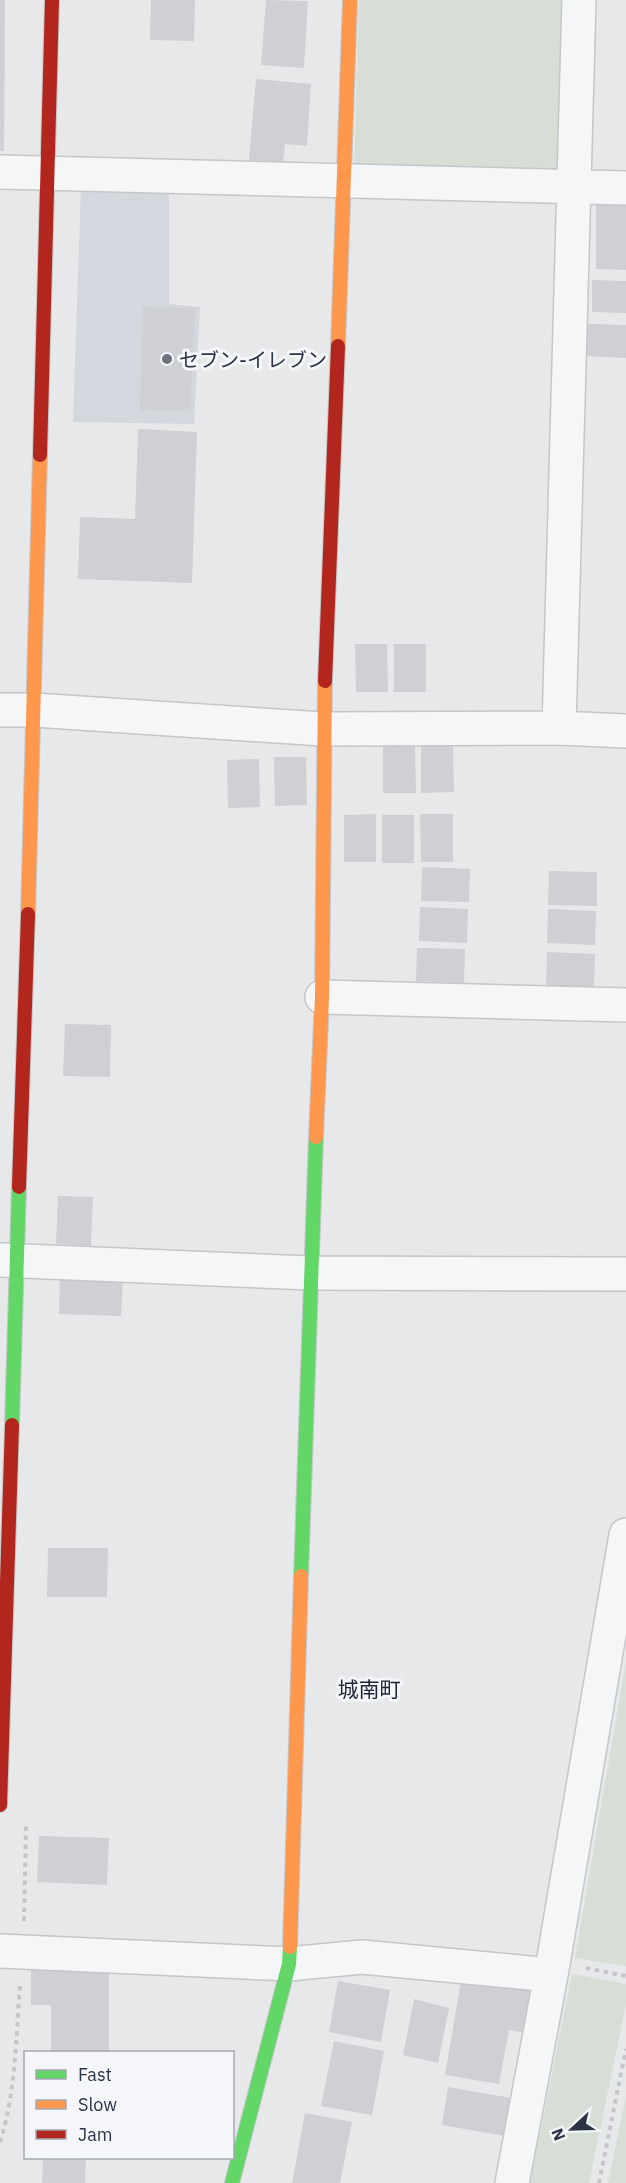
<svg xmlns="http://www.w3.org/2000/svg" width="626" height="2183" viewBox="0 0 626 2183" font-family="'IBM Plex Sans','Noto Sans JP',sans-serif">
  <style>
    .built { fill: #d4d7dd }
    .green { fill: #d6ded6 }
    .building { fill: #ced0d3 }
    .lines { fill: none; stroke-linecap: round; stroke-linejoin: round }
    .street-casing { stroke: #c4c6c8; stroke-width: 36 }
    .fast-casing { stroke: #c4c6c8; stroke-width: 16 }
    .slow-casing { stroke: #c4c6c8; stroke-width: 16 }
    .jam-casing { stroke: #c4c6c8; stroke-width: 16 }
    .path { stroke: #c5c6ca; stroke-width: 4; stroke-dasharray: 4.5 4.5; stroke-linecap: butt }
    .street { stroke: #f5f6f7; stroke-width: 33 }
    .fast { stroke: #63d668; stroke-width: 14 }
    .slow { stroke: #ff974d; stroke-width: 14 }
    .jam { stroke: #b3261e; stroke-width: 14 }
    .poi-dot { fill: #6c737f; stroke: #f4f6f9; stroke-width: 2 }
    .labels { text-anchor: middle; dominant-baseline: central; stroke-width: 6; stroke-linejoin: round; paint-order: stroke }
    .poi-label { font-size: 20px; fill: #2b3445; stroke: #f4f6f9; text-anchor: start }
    .neighbourhood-label { font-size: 21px; fill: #1d2536; stroke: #f4f6f9 }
  </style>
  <rect width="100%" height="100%" fill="#e6e8ea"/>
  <path class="built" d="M81,188L169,192V304L200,307L194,424L73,422Z"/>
  <path class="green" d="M359,0H570L563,177L354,172Z
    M626,1661V1966L575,1958Z
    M572,1974L626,1984V2004L589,2183H530Z
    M626,2096V2183H608Z"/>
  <path class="building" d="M0,0H5L4,151H0Z
    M151,0H195L194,41L150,40Z
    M266,0L308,1L304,68L261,65Z
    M256,79L311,84L307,146L285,144L283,162L249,160Z
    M596,203L626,204V270L596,269Z
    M592,280L626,281V313L592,312Z
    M143,307L195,308L190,411L140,410Z
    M588,324L626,325V358L587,356Z
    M138,429L197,432L192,583L78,579L80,517L135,519Z
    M355,644H387L388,692H356Z
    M394,644H426V692H394Z
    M453,744L454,792L421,793V745Z
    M383,745H415L416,793H383Z
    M274,757H306L307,805L275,806Z
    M259,759L260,807L228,808L227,760Z
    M376,814V862H344V815Z
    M420,814H453V862H421Z
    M382,815H414V863H382Z
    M422,867L470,869L469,902L421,901Z
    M549,871L597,872V906L548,905Z
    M420,907L468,909L467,943L419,941Z
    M548,909L596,911L595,945L547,943Z
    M417,948L465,949L464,983L416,981Z
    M547,952L595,954L594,988L546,986Z
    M65,1024L111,1025L110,1077L63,1076Z
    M58,1196L93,1197L91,1246L56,1244Z
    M60,1277L123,1279L121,1316L59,1314Z
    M48,1548H108L107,1597H47Z
    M39,1836L109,1838L107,1885L37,1882Z
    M31,1968L109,1969V2051H51V2005H31Z
    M462,1975L534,1988L526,2033L509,2030L499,2084L445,2075Z
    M338,1981L390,1990L381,2042L329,2032Z
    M414,1999L449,2008L438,2063L403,2055Z
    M334,2041L384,2051L372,2115L321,2106Z
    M448,2087L511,2098L505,2136L442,2125Z
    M305,2113L352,2122L340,2183H292Z
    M43,2158H86L85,2183H42Z"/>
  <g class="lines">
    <defs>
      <path id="street" d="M0,172L626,188
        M0,710H34L323,729L559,728L626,731
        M559,728L579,0
        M322,997L626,1005
        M0,1260L310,1273L626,1274
        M0,1951L289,1964L362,1957L551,1975
        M512,2183L551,1975L626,1535"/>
      <path id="fast" d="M12,1425L19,1187
        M301,1576L316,1137
        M232,2183L289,1964L290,1947"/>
      <path id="slow" d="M338,346L350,0
        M28,914L40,455
        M316,1137L322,997L325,681
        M290,1947L301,1576"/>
      <path id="jam" d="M40,455L52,0
        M325,681L338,346
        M19,1187L28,914
        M0,1805L12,1425"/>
    </defs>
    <use href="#street" class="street-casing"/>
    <use href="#fast" class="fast-casing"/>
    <use href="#slow" class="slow-casing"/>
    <use href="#jam" class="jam-casing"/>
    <path class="path" d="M24,1921L26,1826
      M586,1968L626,1976
      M0,2142C16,2093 16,2036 20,1985
      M599,2183L626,2049"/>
    <use href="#street" class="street"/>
    <use href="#fast" class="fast"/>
    <use href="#slow" class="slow"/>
    <use href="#jam" class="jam"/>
  </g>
  <circle class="poi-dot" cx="167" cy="359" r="6"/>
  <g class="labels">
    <g class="poi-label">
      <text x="179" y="359">セブン-イレブン</text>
    </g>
    <g class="neighbourhood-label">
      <text x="369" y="1689">城南町</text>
    </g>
  </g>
  <rect x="24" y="2051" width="210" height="108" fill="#f4f6f9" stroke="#a4a8b1" stroke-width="1.5"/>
  <rect x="36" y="2070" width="30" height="9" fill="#63d668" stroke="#a4a8b1" stroke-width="1.5"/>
  <text x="78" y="2081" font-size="18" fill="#2b3445">Fast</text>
  <rect x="36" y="2100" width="30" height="9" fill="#ff974d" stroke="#a4a8b1" stroke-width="1.5"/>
  <text x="78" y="2111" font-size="18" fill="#2b3445">Slow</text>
  <rect x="36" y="2130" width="30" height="9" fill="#b3261e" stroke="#a4a8b1" stroke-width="1.5"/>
  <text x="78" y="2141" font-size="18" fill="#2b3445">Jam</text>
  <g transform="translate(572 2129) rotate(248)" stroke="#f4f6f9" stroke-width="4.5" paint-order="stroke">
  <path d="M0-4.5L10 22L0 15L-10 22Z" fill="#2b3445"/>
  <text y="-9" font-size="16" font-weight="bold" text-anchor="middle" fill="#2b3445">N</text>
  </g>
</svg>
